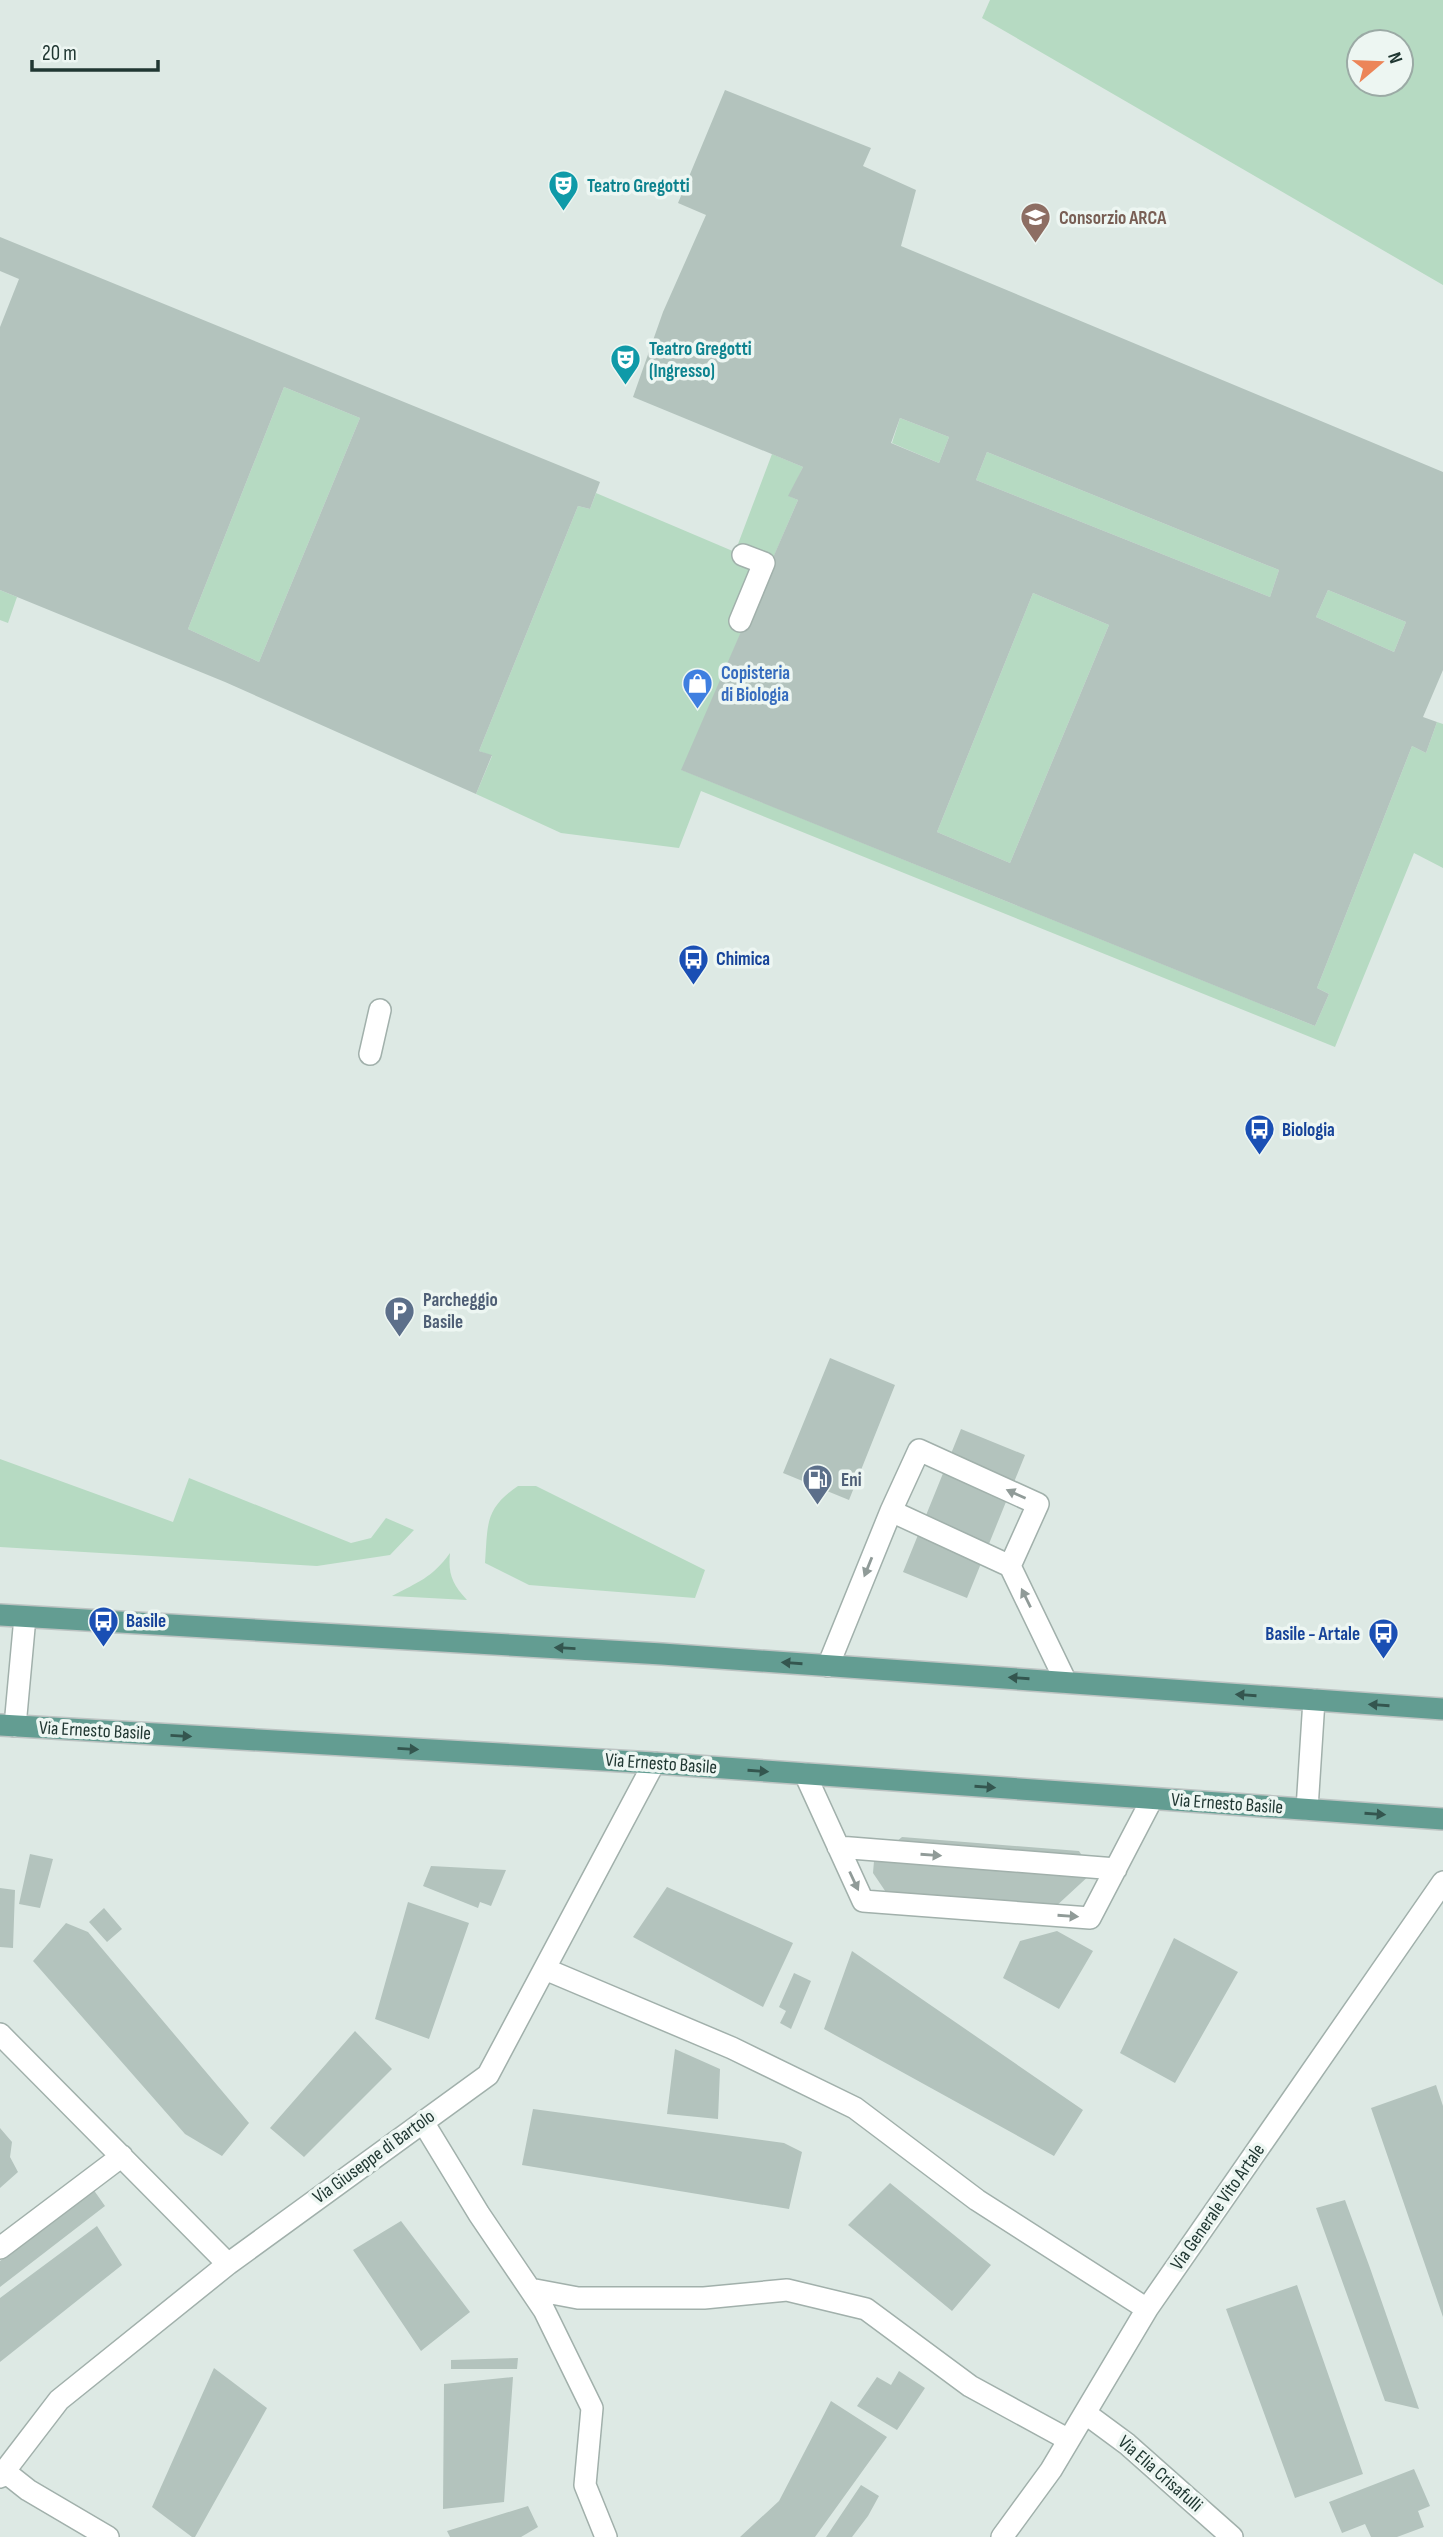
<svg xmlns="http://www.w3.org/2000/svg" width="1443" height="2537" viewBox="0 0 1443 2537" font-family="'Sofia Sans Condensed',sans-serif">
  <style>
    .green { fill: #b6dac2; fill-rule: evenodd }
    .building { fill: #b3c3bd; fill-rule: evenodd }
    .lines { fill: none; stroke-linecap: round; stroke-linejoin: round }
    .minor-casing { stroke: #a1b0ab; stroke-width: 24 }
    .major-casing { stroke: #bcc3c2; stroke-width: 24 }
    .minor { stroke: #fff; stroke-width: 21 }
    .major { stroke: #639d92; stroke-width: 21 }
    .oneway { fill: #909b98 }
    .oneway2 { fill: #34564f }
    .labels { text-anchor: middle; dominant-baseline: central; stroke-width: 7; stroke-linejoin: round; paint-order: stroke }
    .culture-label { font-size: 19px; font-weight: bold; fill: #0d838f; stroke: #edf6f2; text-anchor: start }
    .education-label { font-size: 19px; font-weight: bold; fill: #785e54; stroke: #edf6f2; text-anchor: start }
    .shop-label { font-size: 19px; font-weight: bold; fill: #366cbe; stroke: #edf6f2; text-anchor: start }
    .transit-label { font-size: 19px; font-weight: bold; fill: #164399; stroke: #edf6f2; text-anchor: start }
    .service-label { font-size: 19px; font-weight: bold; fill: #4e5e75; stroke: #edf6f2; text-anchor: start }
    .street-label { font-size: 19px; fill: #203732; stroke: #edf6f2 }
  </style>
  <rect width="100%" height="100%" fill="#dde9e4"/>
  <path class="green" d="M990,0H1443V285L982,18ZM1359,42H1401V84H1359Z
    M284,387L360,418L259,662L188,629Z
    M900,418L949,437L939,463L892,443Z
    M987,452L1279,570L1270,597L976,480Z
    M772,454L803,467L789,496L798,500L682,770L1315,1026L1329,994L1317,988L1412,746L1426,753L1437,722L1443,724V868L1414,853L1335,1047L701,791L679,848L561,833L476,794L492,756L479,751L578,506L590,509L596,493L735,552Z
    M0,590L17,597L8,623L0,620Z
    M1328,590L1406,622L1394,652L1316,617Z
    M1033,593L1109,625L1010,863L937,832Z
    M0,1459L173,1522L189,1478L351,1543L371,1538L386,1518L414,1530L390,1555L317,1566L0,1547Z
    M518,1486H536L705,1570L695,1598L529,1585L485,1563C488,1525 484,1509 518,1486Z
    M450,1553C448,1574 452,1584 467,1600L392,1596C418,1582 432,1578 450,1553Z"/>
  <path class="building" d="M725,90L871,148L863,166L916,190L901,246L1443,472V670L1423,717L1437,722L1426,753L1412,746L1317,988L1329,994L1315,1026L681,770L798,500L788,496L803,467L633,397L663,312L706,215L678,203ZM900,418L949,437L939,463L891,443ZM987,452L1279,570L1270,597L976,480ZM1328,590L1406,622L1394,652L1316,617ZM1033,593L1109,625L1010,863L937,832Z
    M0,237L600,482L590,509L578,506L479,751L492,755L476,794L225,682L0,590V327L19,279L0,271ZM284,387L360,418L259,662L188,629Z
    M830,1358L895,1385L849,1500L783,1473Z
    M961,1429L1025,1455L967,1598L903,1572Z
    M902,1837L1079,1851L1093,1872L1041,1920L896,1907L873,1873L874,1861Z
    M30,1854L53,1859L40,1908L19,1904Z
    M431,1866L506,1870L491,1906L480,1902L478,1908L423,1886Z
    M667,1887L793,1943L763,2007L633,1937Z
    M0,1888L15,1890L13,1948L0,1947Z
    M408,1902L469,1923L429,2039L375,2019Z
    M104,1908L122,1929L107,1942L89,1922Z
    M66,1923L88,1932L249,2123L222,2156L185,2134L33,1961Z
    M1057,1931L1093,1951L1059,2009L1003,1978L1020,1941Z
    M1174,1938L1238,1972L1175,2083L1120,2053Z
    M852,1951L1083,2110L1054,2156L824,2029Z
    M794,1973L811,1981L791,2029L780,2023L786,2011L779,2007Z
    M355,2031L392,2069L304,2157L270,2128Z
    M675,2049L720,2069L718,2119L667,2114Z
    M1436,2085L1443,2106V2317L1371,2108Z
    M533,2109L784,2143L802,2152L789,2209L522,2165Z
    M0,2128L12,2142L10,2157L18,2172L0,2188Z
    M890,2183L991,2265L952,2311L848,2225Z
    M93,2189L105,2206L0,2287V2261Z
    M1345,2200L1370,2268L1419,2409L1385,2401L1316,2208Z
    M401,2221L470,2312L421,2351L353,2250Z
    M97,2226L122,2265L0,2362V2298Z
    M1297,2285L1363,2474L1295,2498L1226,2309Z
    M518,2358L517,2369H451V2360Z
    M214,2368L267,2408L195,2537H192L152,2507Z
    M899,2371L925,2388L897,2430L857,2406L877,2377L891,2385Z
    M513,2377L504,2502L443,2509L444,2384Z
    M831,2401L887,2437L815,2537H740L779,2501Z
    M1414,2469L1430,2506L1418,2511L1424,2527L1397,2537H1371L1365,2524L1342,2533L1329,2502Z
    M861,2485L879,2496L868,2516L852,2537H826Z
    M528,2506L538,2527L521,2537H450L447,2531Z"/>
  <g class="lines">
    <defs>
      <path id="minor" d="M740,621L764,563L743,555
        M370,1054L380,1010
        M891,1511L919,1450L1038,1504L1010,1566
        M828,1666L891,1511L1010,1566L1066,1682
        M15,1726L25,1617
        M805,1774L863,1901L1090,1918L1152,1799
        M1307,1809L1314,1700
        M838,1847L1116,1869
        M545,1969L732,2048L855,2108L977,2200L1147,2309
        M0,2034L228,2264
        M423,2122L479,2214L544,2310L592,2408L585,2485L606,2537
        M0,2248L122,2156
        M530,2289L578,2298H704L787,2290L866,2309L970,2386L1069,2440
        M1085,2413L1127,2444L1232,2537
        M4,2471L28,2490L108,2537
        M0,2477L59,2400L228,2264L488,2075L654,1763
        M1002,2537L1051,2470L1147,2309L1443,1882"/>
      <path id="major" d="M0,1615L662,1654L1443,1709
        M0,1725L654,1763L1443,1819"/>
    </defs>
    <use href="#minor" class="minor-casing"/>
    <use href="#major" class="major-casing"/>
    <use href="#minor" class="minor"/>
    <use href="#major" class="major"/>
  </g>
  <defs><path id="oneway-solid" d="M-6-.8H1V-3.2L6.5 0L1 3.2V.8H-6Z" transform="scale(1.75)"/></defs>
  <g class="oneway">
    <use href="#oneway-solid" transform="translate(1016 1494) rotate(-156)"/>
    <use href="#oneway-solid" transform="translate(868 1567) rotate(112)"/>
    <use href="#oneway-solid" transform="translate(1026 1598) rotate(-116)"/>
    <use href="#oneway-solid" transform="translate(931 1855) rotate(4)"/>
    <use href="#oneway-solid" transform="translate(854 1881) rotate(65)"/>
    <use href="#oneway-solid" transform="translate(1068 1916) rotate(4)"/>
  </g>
  <g class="oneway2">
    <use href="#oneway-solid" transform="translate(565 1648) rotate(-177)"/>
    <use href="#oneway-solid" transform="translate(792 1663) rotate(-176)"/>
    <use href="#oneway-solid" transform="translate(1019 1678) rotate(-176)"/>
    <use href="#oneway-solid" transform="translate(1246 1695) rotate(-176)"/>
    <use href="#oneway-solid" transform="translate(1379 1705) rotate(-176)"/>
    <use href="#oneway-solid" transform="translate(181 1736) rotate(3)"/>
    <use href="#oneway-solid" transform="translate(408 1749) rotate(3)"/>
    <use href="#oneway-solid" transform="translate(758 1771) rotate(4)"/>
    <use href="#oneway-solid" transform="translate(985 1787) rotate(4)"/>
    <use href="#oneway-solid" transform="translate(1375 1814) rotate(4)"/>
  </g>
  <defs>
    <symbol id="theatre-pin" viewBox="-11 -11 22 30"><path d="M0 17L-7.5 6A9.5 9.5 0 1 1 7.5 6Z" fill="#0f9aa8" stroke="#edf6f2"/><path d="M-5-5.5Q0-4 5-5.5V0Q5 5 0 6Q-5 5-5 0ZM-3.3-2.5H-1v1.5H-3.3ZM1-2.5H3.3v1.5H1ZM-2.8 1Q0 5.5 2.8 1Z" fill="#fff"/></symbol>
    <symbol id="university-pin" viewBox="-11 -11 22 30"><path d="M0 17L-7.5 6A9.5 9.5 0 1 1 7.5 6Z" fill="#8d6e63" stroke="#edf6f2"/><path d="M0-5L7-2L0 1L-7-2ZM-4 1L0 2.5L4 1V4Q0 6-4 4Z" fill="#fff"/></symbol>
    <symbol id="shop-pin" viewBox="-11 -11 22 30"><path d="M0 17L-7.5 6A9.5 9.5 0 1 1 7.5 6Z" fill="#3f7fe0" stroke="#edf6f2"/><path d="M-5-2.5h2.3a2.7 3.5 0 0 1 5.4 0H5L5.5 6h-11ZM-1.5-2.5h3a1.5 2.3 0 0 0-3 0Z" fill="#fff"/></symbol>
    <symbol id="bus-pin" viewBox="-11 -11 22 30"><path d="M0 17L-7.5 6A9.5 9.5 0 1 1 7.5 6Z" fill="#1a4fb4" stroke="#edf6f2"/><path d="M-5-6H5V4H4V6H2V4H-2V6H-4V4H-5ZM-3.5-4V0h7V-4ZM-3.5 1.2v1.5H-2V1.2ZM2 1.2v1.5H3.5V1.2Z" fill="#fff"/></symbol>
    <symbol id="parking-pin" viewBox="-11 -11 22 30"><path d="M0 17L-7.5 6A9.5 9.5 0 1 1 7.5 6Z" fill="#5c6f8a" stroke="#edf6f2"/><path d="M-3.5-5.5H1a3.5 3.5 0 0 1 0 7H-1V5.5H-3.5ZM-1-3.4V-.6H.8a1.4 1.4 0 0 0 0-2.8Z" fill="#fff"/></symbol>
    <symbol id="fuel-pin" viewBox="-11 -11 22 30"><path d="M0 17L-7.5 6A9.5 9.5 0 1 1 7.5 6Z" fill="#5c6f8a" stroke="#edf6f2"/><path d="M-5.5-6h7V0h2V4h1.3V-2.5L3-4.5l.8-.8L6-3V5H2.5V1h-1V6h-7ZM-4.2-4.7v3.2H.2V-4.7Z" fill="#fff"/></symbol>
  </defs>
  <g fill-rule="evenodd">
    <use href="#theatre-pin" x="546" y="168" width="35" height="47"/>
    <use href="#university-pin" x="1018" y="200" width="35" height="47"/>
    <use href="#theatre-pin" x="608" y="342" width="35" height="47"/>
    <use href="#shop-pin" x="680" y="666" width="35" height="47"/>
    <use href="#bus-pin" x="676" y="942" width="35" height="47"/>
    <use href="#bus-pin" x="1242" y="1112" width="35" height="47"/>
    <use href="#parking-pin" x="382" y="1294" width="35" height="47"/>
    <use href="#fuel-pin" x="800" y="1462" width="35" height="47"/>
    <use href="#bus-pin" x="86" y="1604" width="35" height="47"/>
    <use href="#bus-pin" x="1366" y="1616" width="35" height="47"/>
  </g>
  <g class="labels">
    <g class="culture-label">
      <text x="587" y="186">Teatro Gregotti</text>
      <text x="649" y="349">Teatro Gregotti<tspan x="649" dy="22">(Ingresso)</tspan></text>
    </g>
    <g class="education-label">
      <text x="1059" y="218">Consorzio ARCA</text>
    </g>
    <g class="shop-label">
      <text x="721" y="673">Copisteria<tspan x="721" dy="22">di Biologia</tspan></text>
    </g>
    <g class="transit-label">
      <text x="716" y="959">Chimica</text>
      <text x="1282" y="1130">Biologia</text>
      <text x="126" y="1621">Basile</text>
      <text x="1360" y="1634" text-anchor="end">Basile - Artale</text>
    </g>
    <g class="service-label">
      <text x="423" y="1300">Parcheggio<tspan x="423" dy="22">Basile</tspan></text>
      <text x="841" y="1480">Eni</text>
    </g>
    <g class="street-label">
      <text transform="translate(95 1731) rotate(3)">Via Ernesto Basile</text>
      <text transform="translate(661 1764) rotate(4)">Via Ernesto Basile</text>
      <text transform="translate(1227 1804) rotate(4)">Via Ernesto Basile</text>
      <text transform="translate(374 2157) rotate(-36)">Via Giuseppe di Bartolo</text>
      <text transform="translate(1218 2207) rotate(-55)">Via Generale Vito Artale</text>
      <text transform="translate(1160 2474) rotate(41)">Via Elia Crisafulli</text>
    </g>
  </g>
  <g transform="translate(1380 63) rotate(71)"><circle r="33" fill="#edf6f2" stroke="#9baaa5" stroke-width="2"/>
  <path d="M0-5L12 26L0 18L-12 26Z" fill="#ec8558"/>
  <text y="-10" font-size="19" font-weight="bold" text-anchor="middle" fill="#203732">N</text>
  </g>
  <path d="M32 60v10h126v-10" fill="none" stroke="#203732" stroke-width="3.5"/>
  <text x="42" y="60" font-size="21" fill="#203732" stroke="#edf6f2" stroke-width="5" paint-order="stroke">20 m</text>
</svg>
